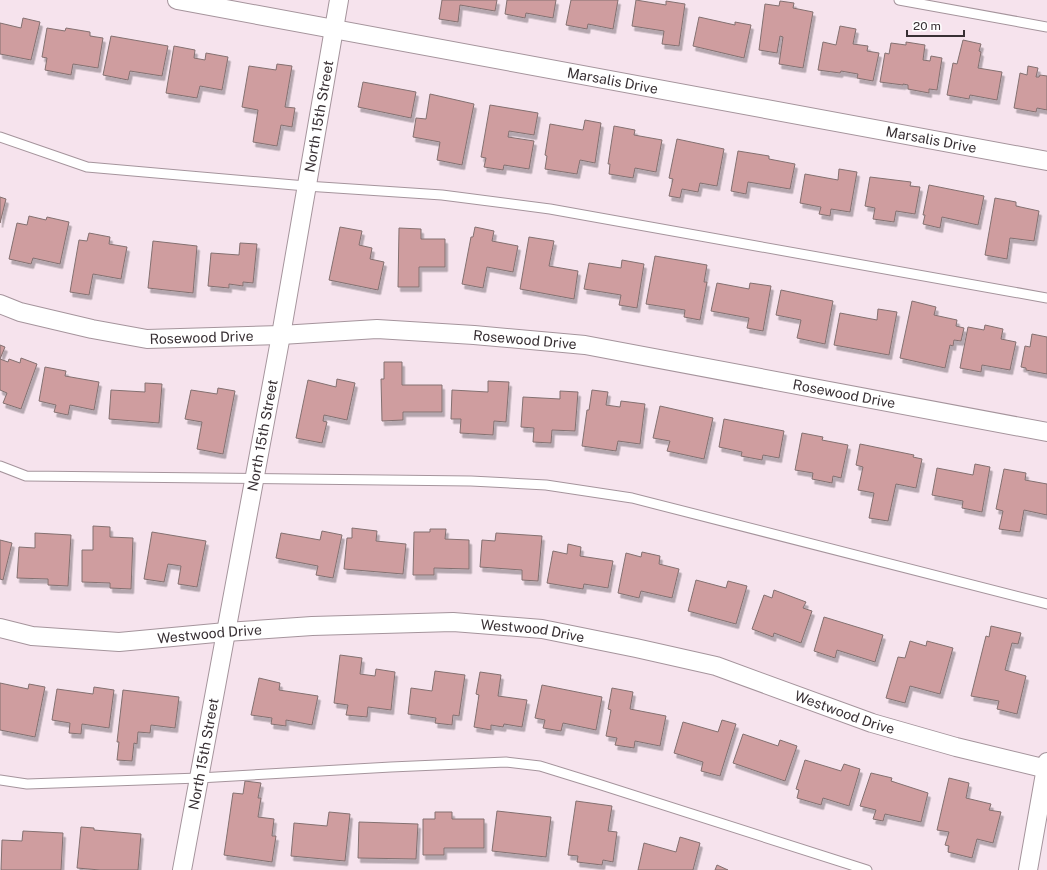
<svg xmlns="http://www.w3.org/2000/svg" width="1047" height="870" viewBox="0 0 1047 870" font-family="'Public Sans',sans-serif">
  <style>
    .building { fill: #cf9d9f; stroke: #837070; filter: url(#shadow) }
    .lines { fill: none; stroke-linecap: round; stroke-linejoin: round }
    .lane-casing { stroke: #a5949c; stroke-width: 11 }
    .street-casing { stroke: #a5949c; stroke-width: 20 }
    .lane { stroke: #fff; stroke-width: 9 }
    .street { stroke: #fff; stroke-width: 18 }
    .labels { text-anchor: middle; dominant-baseline: central; stroke-width: 3.5; stroke-linejoin: round; paint-order: stroke }
    .street-label { font-size: 14px; fill: #383034; stroke: #fff }
  </style>
  <defs>
    <filter id="shadow"><feDropShadow dx="2.5" dy="4.5" stdDeviation="0" flood-color="#0004"/></filter>
  </defs>
  <rect width="100%" height="100%" fill="#f6e3ed"/>
  <path class="building" d="M442,0H497L495,11L460,5L458,22L439,19Z
    M507,0H556L553,18L526,13L525,18L505,14Z
    M571,0H618L613,29L588,24L587,29L566,25Z
    M636,0L666,5V1L685,4L679,46L662,44L664,31L632,26Z
    M780,1L794,3L793,8L813,12L803,68L779,64L783,37L780,36L777,53L759,50L765,4L779,6Z
    M699,17L735,25V22L751,25L744,58L693,46Z
    M23,18L40,22L31,60L0,54V23L21,28Z
    M840,26L856,29L853,44L868,46L867,51L879,53L873,81L857,78L858,74L841,71L840,73L818,70L823,42L836,45Z
    M47,28L65,31L66,28L90,32V36L103,38L98,68L73,64L71,75L45,70L47,58L42,57Z
    M111,36L168,46L162,76L130,71L128,80L103,75Z
    M963,40L981,44L979,51L981,52L978,68L1002,72L997,100L970,95L969,99L947,95L953,63L957,64Z
    M906,42L925,45L923,60L930,61L931,56L942,58L937,90L929,89V93L908,89V85L903,84V85L880,82L885,53L889,54L891,43L906,45Z
    M174,46L195,50L194,58L205,60L206,53L228,57L222,90L200,86L197,98L166,93Z
    M277,64L292,66L285,107L295,108L292,127L281,125L277,146L253,142L258,110L242,107L249,66L276,70Z
    M1028,66L1038,68L1036,77H1039L1040,75L1047,76V110L1037,108L1036,112L1014,108L1020,73L1027,75Z
    M363,82L416,92L411,118L358,107Z
    M430,94L474,104L462,165L437,160L440,142L413,137L416,118L426,119Z
    M490,105L538,113L534,135L509,131L508,137L534,141L529,169L504,165L503,170L484,167L486,158L481,157Z
    M585,120L601,123L595,163L580,160L577,174L545,169L547,156L545,155L550,124L583,130Z
    M614,126L635,130L634,135L662,140L656,172L635,168L633,178L609,174L610,164H608Z
    M677,139L724,149L717,186L700,183L698,192L682,189L680,198L669,196L673,179L669,178Z
    M738,151L769,156V159L795,164L790,189L748,182L746,194L731,191Z
    M839,169L857,172L850,212L831,209L830,216L819,214L821,207L800,203L805,174L838,180Z
    M870,177L911,182L910,186L920,187L915,214L896,211L894,222L873,219L875,208L865,206Z
    M929,185L984,196L978,225L942,217L940,228L923,224L925,215H923Z
    M0,197L6,199L0,223Z
    M995,198L1016,202V206L1039,211L1034,241L1010,238L1007,259L985,255Z
    M29,216L46,220L47,217L69,222L60,264L33,258L31,264L9,259L17,223L27,225Z
    M340,227L362,231L359,245L372,248L370,259L384,262L378,290L329,280Z
    M475,227L494,231L492,241L518,246L513,272L487,267L483,288L462,284L471,237H473Z
    M399,228L421,229V239H445V267H419V287H398Z
    M89,233L110,237L109,244L127,247L121,279L93,274L89,295L70,292L79,240L87,241Z
    M529,237L554,241L549,266L578,271L574,299L520,289Z
    M153,241L197,246L193,293L148,288Z
    M240,243L257,244L253,283L243,282V286L229,284V288L208,286L211,253L239,255Z
    M655,256L707,265L704,282H707L700,320L684,317L685,310L646,304Z
    M622,260L644,264L637,308L619,305L621,295L584,289L589,263L621,268Z
    M717,283L749,289L750,283L771,286L763,331L747,328L749,318L711,311Z
    M781,290L833,301L825,344L797,338L801,320L776,315Z
    M912,301L936,307L934,315L957,320L956,326L964,328L961,341L954,340L953,346L950,345L945,368L900,358Z
    M878,309L897,312L889,355L834,345L840,313L877,320Z
    M985,325L1003,329L1001,339L1016,342L1010,370L982,365L981,372L960,368L968,327L984,330Z
    M1032,334L1047,337V374L1026,370V368L1021,367L1025,346L1030,347Z
    M0,345L5,347L0,359L8,362L9,359L20,363L21,358L37,364L21,409L3,403L7,393L0,390Z
    M384,362H402V385H442V412H403V420L382,421L381,379H384Z
    M45,367L66,371L65,376L99,382L94,410L70,405L68,415L54,412L56,405L39,401Z
    M337,379L355,383L347,420L324,415L323,421L327,422L322,443L296,438L308,380L336,387Z
    M488,381L509,382L506,422L494,421L493,435L460,433L461,419H451L452,390L488,392Z
    M145,383L162,384L159,423L109,419L111,390L145,392Z
    M218,388L235,391L223,454L197,449L202,422L185,419L191,390L217,394Z
    M592,390L608,392L606,405L620,407L621,401L645,404L640,444L618,441L616,451L582,446L587,410H589Z
    M560,391L578,392L575,431L552,430L551,443L533,442L534,428L521,427L523,397L560,399Z
    M660,406L713,418L704,459L667,451L670,441L653,438Z
    M724,419L784,431L779,458L763,455L762,460L741,456L742,452L719,447Z
    M802,433L823,437L822,440L848,445L841,478L833,476L832,483L812,479L813,473L795,470Z
    M860,444L914,455L913,457L922,459L916,488L896,484L888,521L869,518L874,493L858,490L863,467L856,465Z
    M975,464L990,467L982,512L962,508L963,501L932,495L937,468L973,475Z
    M1004,469L1026,473L1025,480L1047,484V515L1024,510L1020,532L999,529L1003,511L996,509Z
    M93,526L110,527V537L133,538L131,589L110,588V583L82,582V550H93Z
    M352,528L377,531L376,541L406,544L403,574L344,569L347,538H352Z
    M430,529H446L445,539L469,540V569L434,568V575H413L414,532H430Z
    M322,531L342,535L333,578L316,575L318,566L276,558L281,533L320,540Z
    M152,532L206,541L197,587L178,584L181,566L168,564L164,582L144,579Z
    M35,533L71,535L68,586L48,585V579L17,578L19,547L35,548Z
    M496,533L542,536L538,581L522,580V570L480,567L482,540L495,541Z
    M0,540L12,543L3,580L0,579Z
    M568,544L581,547L580,556L613,561L608,588L584,584L583,589L547,583L553,551L567,554Z
    M642,552L660,556L659,564L679,569L672,598L641,591L639,598L618,593L626,553L641,557Z
    M696,580L726,588L728,581L747,586L736,624L688,611Z
    M774,590L806,602L803,608L812,611L801,643L774,633L773,637L752,629L764,595L772,598Z
    M824,617L883,635L875,662L837,650L835,658L814,651Z
    M991,626L1021,633L1018,644L1012,643L1005,670L1026,676L1017,714L997,709L999,701L971,696L986,636L989,637Z
    M910,641L926,646L927,641L953,648L940,694L910,686L905,703L886,698L898,657L905,658Z
    M340,655L362,658L360,674L375,676L376,669L395,672L391,710L368,707L367,717L346,715L348,705L334,703Z
    M435,671L465,675L459,716L453,715L452,725L435,723L436,718L408,714L411,688L432,691Z
    M480,672L501,675L498,696L527,700L522,727L504,724L503,727L491,725V730L474,727L479,695L476,694Z
    M259,678L280,683L279,690L318,696L312,725L286,720V726L271,724L272,718L251,715Z
    M0,683L28,689L29,684L45,687L35,737L0,730Z
    M542,685L602,697L596,730L563,723L561,731L543,728L545,720L535,718Z
    M94,687L114,690L109,728L82,724L81,734L69,733L70,723L52,720L57,689L93,694Z
    M612,688L633,692L630,709L666,716L660,746L635,741L634,748L615,745L617,738L606,736L611,710L608,709Z
    M123,690L179,697L175,728L151,725L150,733L138,732L137,744L134,743L132,761L117,760L119,742H117Z
    M722,720L736,724L720,776L701,771L703,762L674,753L683,722L718,732Z
    M743,734L778,746L780,740L797,746L785,781L733,763Z
    M805,760L841,771L844,764L860,769L849,806L823,798L821,805L797,798L799,790L796,789Z
    M871,773L892,778L891,781L928,793L921,822L885,814L883,821L873,819L876,810L860,806Z
    M949,778L969,783L966,798L991,804L989,810L1001,812L993,843L977,839L972,858L948,852L949,846L945,845L949,832L937,830Z
    M245,781L261,783L258,798H261L258,817L274,819L272,836H276L272,862L224,855L233,793L243,794Z
    M576,801L612,806L608,831L617,832L613,862L603,860L602,865L577,862L578,856L568,855Z
    M497,811L551,817L546,857L492,851Z
    M329,812L350,814L345,861L291,856L294,823L327,826Z
    M435,812H452V819H484V848H444V855H423V819H435Z
    M359,822L418,824L416,859L358,858Z
    M81,827L94,828V830L141,834L138,870H100L77,868Z
    M23,831L63,833L61,870H1L2,840L22,841Z
    M680,837L700,843L693,870H638L644,843L676,852Z
    M717,865L728,870H715Z"/>
  <g class="lines">
    <defs>
      <path id="lane" d="M899,0L1047,27
        M0,137L87,167L306,186L442,195L550,209L1047,298
        M0,466L26,476L471,481L546,485L632,498L1047,604
        M0,780L27,784L199,778L391,767L506,762L540,766L595,783L867,870"/>
      <g id="street">
        <path id="s1" d="M177,0L1047,161"/>
        <path id="s2" d="M0,304L20,312L92,329L147,339L281,335L377,329L474,335L585,345L1047,432"/>
        <path id="s3" d="M0,628L32,636L119,642L226,632L312,626L453,622L542,629L636,648L716,666L872,723L956,747L1047,769"/>
        <path id="s4" d="M182,870L281,335L339,0"/>
        <path d="M1028,870L1047,762"/>
      </g>
    </defs>
    <use href="#lane" class="lane-casing"/>
    <use href="#street" class="street-casing"/>
    <use href="#lane" class="lane"/>
    <use href="#street" class="street"/>
  </g>
  <g class="labels">
    <g class="street-label">
      <text stroke="none"><textPath href="#s1" startOffset="443">Marsalis Drive</textPath></text>
      <text stroke="none"><textPath href="#s4" startOffset="766">North 15th Street</textPath></text>
      <text stroke="none"><textPath href="#s1" startOffset="767">Marsalis Drive</textPath></text>
      <text stroke="none"><textPath href="#s2" startOffset="206">Rosewood Drive</textPath></text>
      <text stroke="none"><textPath href="#s2" startOffset="530">Rosewood Drive</textPath></text>
      <text stroke="none"><textPath href="#s2" startOffset="854">Rosewood Drive</textPath></text>
      <text stroke="none"><textPath href="#s4" startOffset="442">North 15th Street</textPath></text>
      <text stroke="none"><textPath href="#s3" startOffset="535">Westwood Drive</textPath></text>
      <text stroke="none"><textPath href="#s3" startOffset="211">Westwood Drive</textPath></text>
      <text stroke="none"><textPath href="#s3" startOffset="859">Westwood Drive</textPath></text>
      <text stroke="none"><textPath href="#s4" startOffset="118">North 15th Street</textPath></text>
    </g>
  </g>
  <path d="M907 30v6h57v-6" fill="none" stroke="#383034" stroke-width="2"/>
  <text x="913" y="30" font-size="12" fill="#383034" stroke="#ffffff" stroke-width="3" paint-order="stroke">20 m</text>
</svg>
